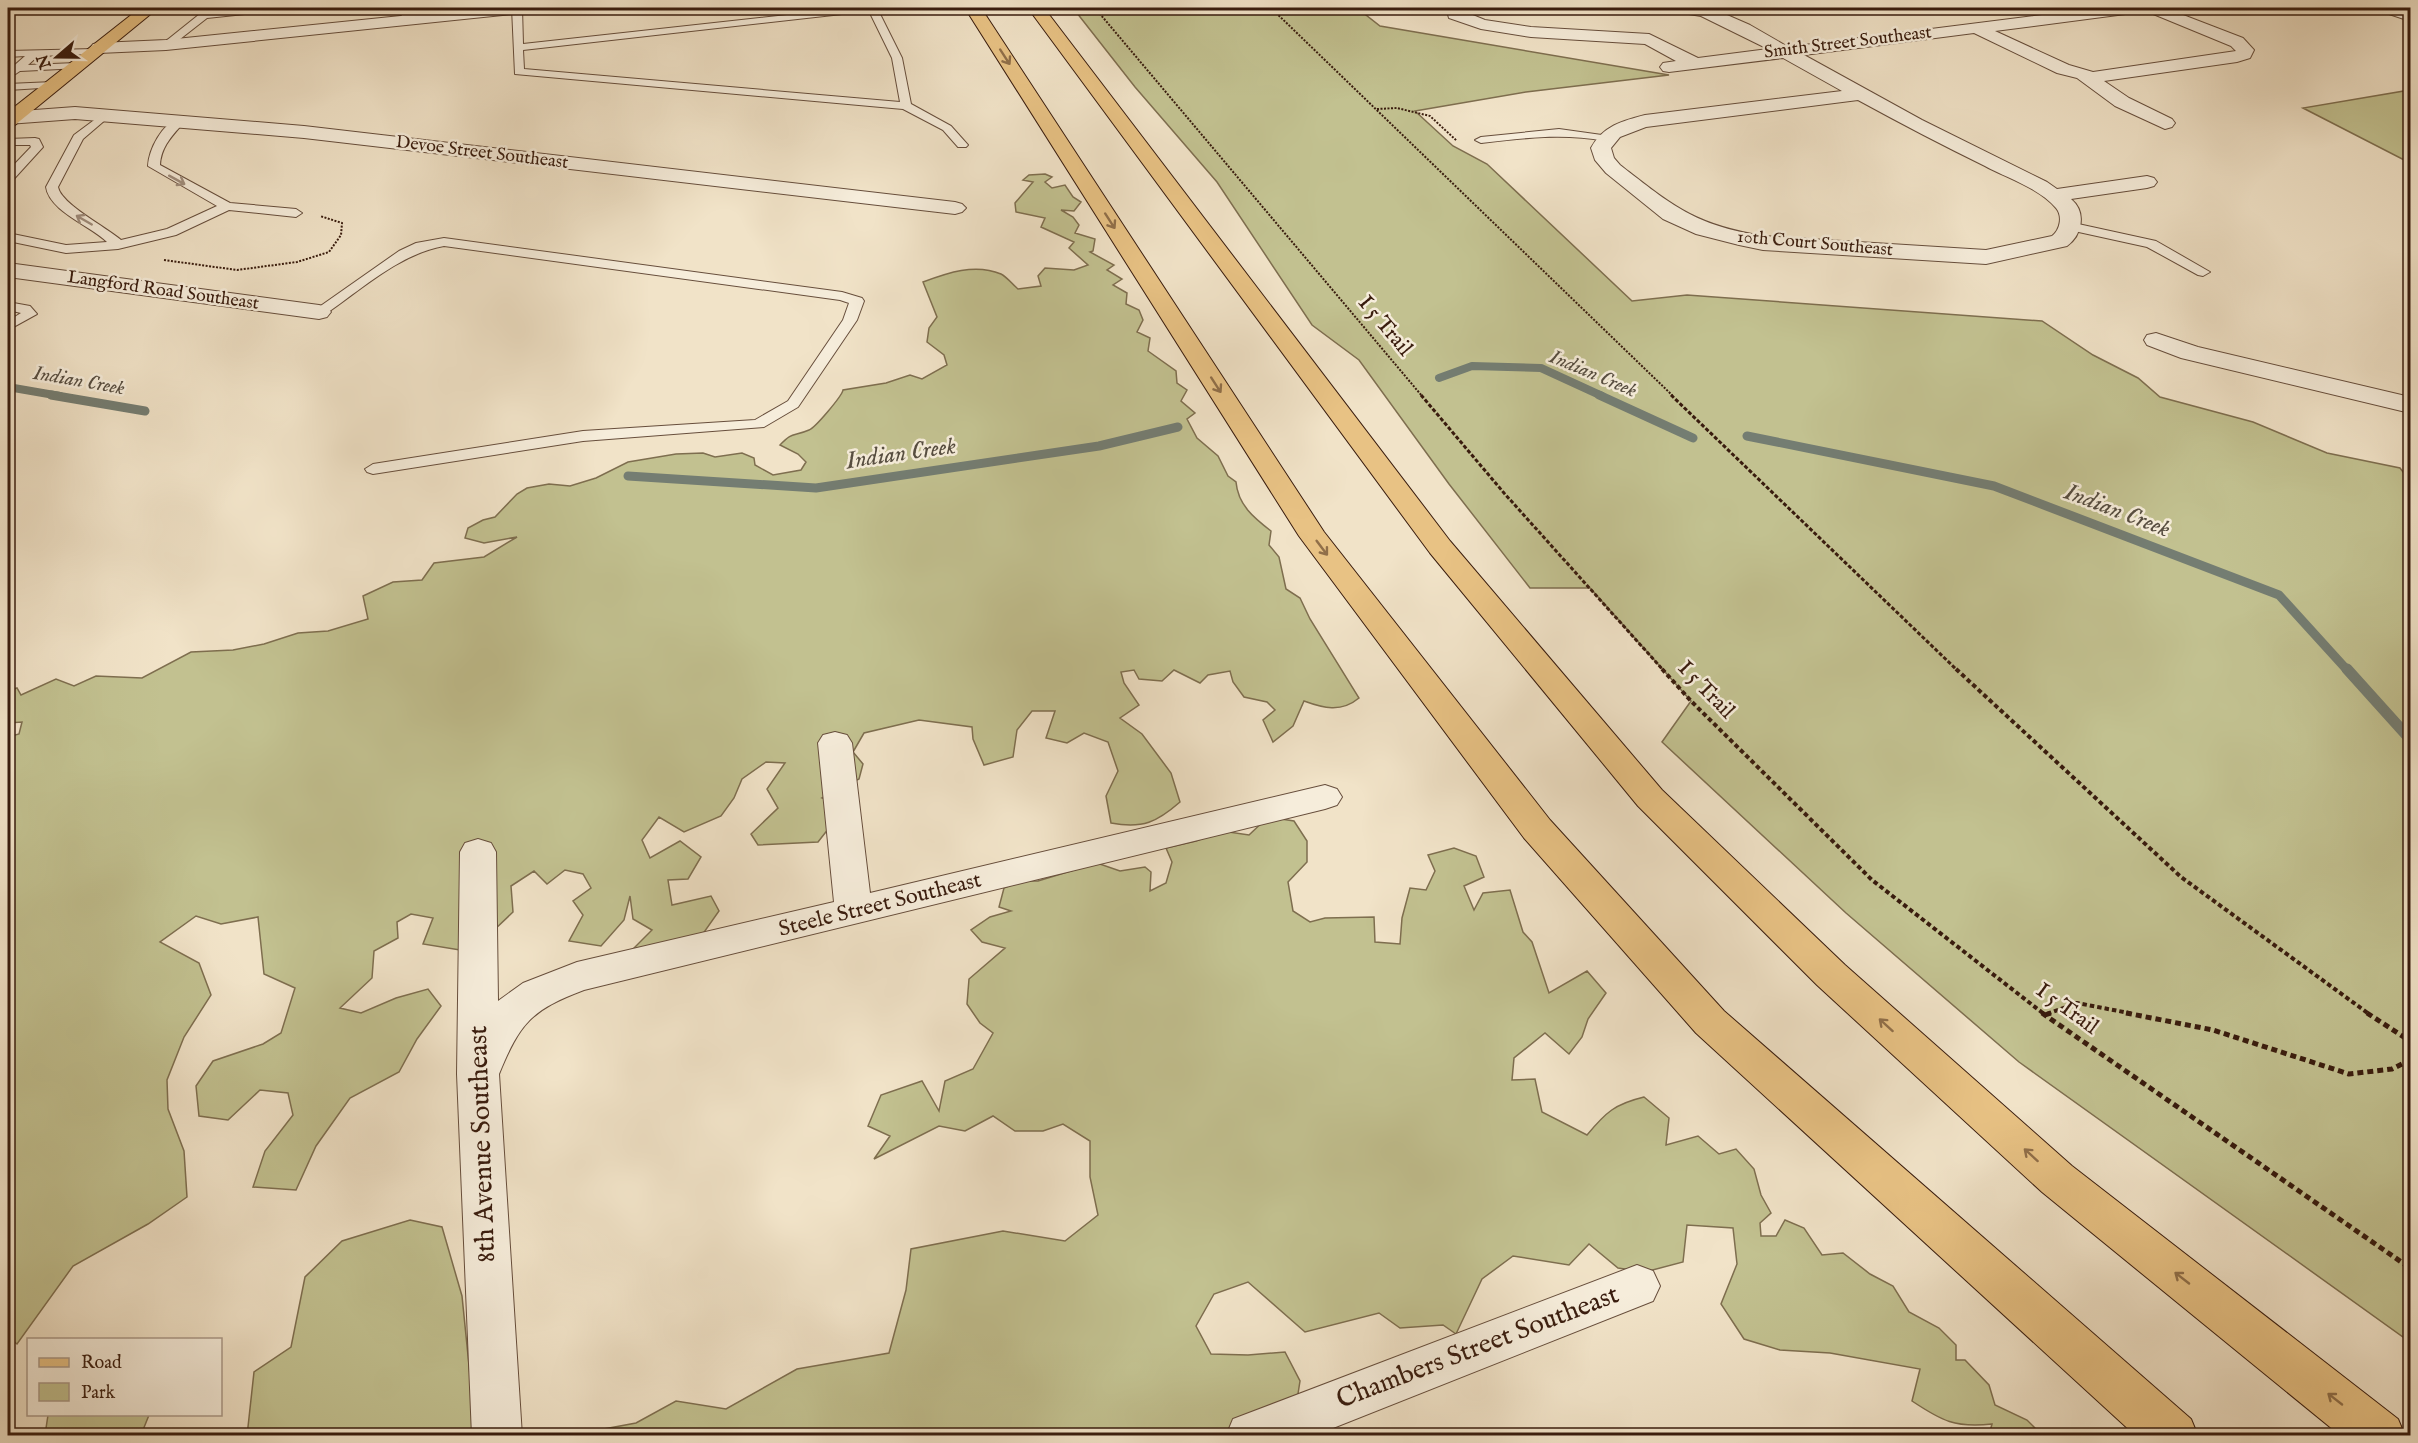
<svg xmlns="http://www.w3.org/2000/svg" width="2418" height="1443" viewBox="0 0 2418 1443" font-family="'IM FELL English',serif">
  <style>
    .green { fill: #c2c190; stroke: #7e6e4f; stroke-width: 1.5 }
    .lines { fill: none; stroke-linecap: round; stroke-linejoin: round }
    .stream-far2 { stroke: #747d72; stroke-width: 8 }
    .stream-far1 { stroke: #747d72; stroke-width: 9 }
    .stream { stroke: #747d72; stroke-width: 11 }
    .service-casing { stroke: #674e3c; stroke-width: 2 }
    .minor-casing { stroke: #674e3c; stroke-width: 2 }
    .primary-casing { stroke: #391c0e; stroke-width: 2 }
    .motorway-casing { stroke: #391c0e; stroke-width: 2 }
    .path-far3 { stroke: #391c0e; stroke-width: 2; stroke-dasharray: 2 1.5; stroke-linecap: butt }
    .path-far2 { stroke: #391c0e; stroke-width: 3; stroke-dasharray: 4 2; stroke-linecap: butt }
    .path-far1 { stroke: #391c0e; stroke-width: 4; stroke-dasharray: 4.5 3; stroke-linecap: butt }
    .path { stroke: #391c0e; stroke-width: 5; stroke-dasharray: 6 4; stroke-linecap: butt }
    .service { fill: #f6eddb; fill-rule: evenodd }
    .minor { fill: #f6eddb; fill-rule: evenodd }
    .primary { fill: #e8c284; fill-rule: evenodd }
    .motorway { fill: #e8c284; fill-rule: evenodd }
    .oneway { stroke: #906f49 }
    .oneway2 { stroke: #a18f7f }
    .labels { text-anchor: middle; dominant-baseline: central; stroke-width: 5; stroke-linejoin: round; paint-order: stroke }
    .far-street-label { font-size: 18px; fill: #391c0e; stroke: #f6eddb }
    .far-water-label { font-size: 20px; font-style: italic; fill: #564d40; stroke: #f6eddb }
    .street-label { font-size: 22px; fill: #391c0e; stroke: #f6eddb }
    .water-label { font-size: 24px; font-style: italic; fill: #564d40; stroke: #f6eddb }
    .near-street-label { font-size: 27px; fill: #391c0e; stroke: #f6eddb }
  </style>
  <rect width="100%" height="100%" fill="#f1e3c8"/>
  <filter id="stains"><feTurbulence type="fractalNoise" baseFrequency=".00333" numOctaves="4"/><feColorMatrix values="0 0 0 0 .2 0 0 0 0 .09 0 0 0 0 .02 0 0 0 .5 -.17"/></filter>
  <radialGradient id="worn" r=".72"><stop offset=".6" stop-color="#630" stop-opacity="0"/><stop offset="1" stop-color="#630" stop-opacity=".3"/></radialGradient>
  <path class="green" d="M1073,8H1357L1380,26L1669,75L1526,92L1415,111L1453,146L1487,164L1632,301L1687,295L2042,321L2093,355L2138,378L2160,397L2253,422L2327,453L2400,468L2410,481V1342L2019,1062L1846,913L1662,742L1691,701L1590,588H1530L1449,484L1359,360L1312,325L1217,182L1135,87Z
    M2410,90V163L2303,108Z
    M1045,174L1052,177L1045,182L1052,188L1065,185L1073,197L1081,202L1074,211L1061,210L1073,217L1079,225L1075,233L1095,239L1093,251L1090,252L1114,265L1107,270L1122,279L1113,285L1127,293L1126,304L1139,310L1143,320L1137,332L1150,338L1148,351L1176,371L1177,383L1187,390L1181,401L1195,413L1187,419L1197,438L1218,456L1228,476L1236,482C1238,505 1254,518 1271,531L1269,545L1279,557L1286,589L1300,598L1310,619L1359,698C1341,713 1323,708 1304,701L1293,726L1273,742L1263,720L1275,710L1267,702L1244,697L1233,682L1230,671L1208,675L1200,683L1174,670L1162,681L1139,679L1134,670L1121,672L1124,683L1139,705L1120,718L1142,734L1171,773L1180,802C1157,822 1143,829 1111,823L1106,796L1118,771L1108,742L1084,733L1067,743L1046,738L1055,711H1032L1017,730L1013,757L984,765L973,739L972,727L919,720L864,733L853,752L863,764L859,779L822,798L850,809L836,819L818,842L758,845L751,834L778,808L767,789L785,763L766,762L742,779L734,798L721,816L684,832L659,817L642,840L650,858L680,841L701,857L688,879L668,880L672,905L711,896L719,911L681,965L630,952L652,930L633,919L630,896L624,920L601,946L569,941L583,915L573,901L591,888L583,874L565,870L547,884L534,871L511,886L513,912L491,933L460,950L423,944L433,918L411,914L397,922L398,938L374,951L372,978L340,1008L361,1013L396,998L428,989L441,1006L417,1039L399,1072L350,1098L316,1146L296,1190L253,1187L265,1151L293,1115L288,1093L260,1090L228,1120L199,1116L196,1086L213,1061L263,1044L281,1033L295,988L264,974L258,917L221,924L196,916L160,942L199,963L211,995L184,1037L167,1080L168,1109L184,1151L187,1197L148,1224L73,1266L17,1344L8,1337V737L19,734L22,722L8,723V691L17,688L21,695L56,679L74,686L96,676L142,678L191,652L233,650L264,644L298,633L328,631L368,619L363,596L393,582L422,580L434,563L484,557L517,537L484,543L465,538L468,528L483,520L495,517L517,494L527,488L549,484L570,486L596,478L628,462L676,454L703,453L715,457L742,453L754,458L755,465L773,475L801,470L806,462L798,454L780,445C793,431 793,437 809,430C815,428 842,396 843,390L886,383L910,375L922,379L947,365L944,355L927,342L929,328L937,317L923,282C947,273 975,263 1001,274C1007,277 1013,285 1018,289L1041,286L1038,276L1045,268L1074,270L1088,265L1069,248L1074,242L1041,227L1045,218L1016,212L1015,203L1033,182L1023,180L1029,175Z
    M1268,817L1294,821L1307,841V862L1288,882L1293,911L1310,922L1325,918L1374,917L1375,942L1400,944L1402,918L1410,888L1426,890L1435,871L1428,855L1454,848L1476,856L1484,877L1464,886L1474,910L1483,893L1510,890L1523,932L1532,942L1549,993L1587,971L1606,993L1588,1019L1582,1037L1569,1054L1545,1033L1514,1058L1512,1080L1535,1079L1542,1112L1587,1135C1606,1112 1615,1104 1644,1097L1669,1118L1666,1145L1698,1136L1719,1154L1736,1149L1754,1169L1761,1195L1771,1213L1760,1223L1761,1236H1776L1785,1220L1804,1228L1822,1255L1843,1253L1870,1274L1893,1286L1909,1312L1939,1328L1956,1345V1360H1965L1989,1385L1995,1405L2027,1420L2042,1435H1989L1992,1424C1955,1428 1942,1421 1912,1401L1920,1369L1830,1353L1780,1350L1744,1339L1721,1304L1737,1264L1733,1228L1687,1225L1683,1262L1645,1272L1618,1268L1589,1244L1569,1265L1513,1256L1482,1279L1456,1334L1443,1325L1400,1328L1379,1313L1305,1332L1248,1282L1214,1294L1196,1326L1211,1354L1248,1355L1285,1352L1300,1381L1292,1432L1283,1435L566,1436L636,1423L676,1401L726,1409L797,1369L889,1353L906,1290L911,1249L1003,1231L1065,1241L1098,1215L1090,1177V1141L1063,1124L1043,1131H1015L993,1116L965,1131L939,1126L874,1159L890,1136L868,1126L881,1095L922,1081L939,1111L945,1081L973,1069L993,1033L980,1023L967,1004L969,979L1005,948L982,942L971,930L990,917L1011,911L999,907L1004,888L1021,881H1038L1097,863L1120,871L1145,867L1151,872L1150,891L1166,883L1172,862L1166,848L1196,841L1222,831L1249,835Z
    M410,1220L442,1227L462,1296L476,1435L247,1436L254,1372L291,1347L305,1277L342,1241Z
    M48,1415V1414L149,1415L141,1435H45Z"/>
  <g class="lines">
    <path class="stream-far2" d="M1439,378L1472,366L1541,368L1602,396
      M8,387L60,396"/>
    <path class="stream-far1" d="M51,395L145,411
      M1599,395L1693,438
      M1747,436L1994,486L2279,595L2348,671
      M628,476L816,488L1099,446L1178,427"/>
    <path class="stream" d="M2347,669L2410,739"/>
    <defs>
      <path id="service" d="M250,8L259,10L254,13L207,18L170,47L161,45L201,13Z
        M403,8H413L409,22L401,20Z
        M512,8H522L523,44L851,8H877L902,58L911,104L951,126L968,145L966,147H958L943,130L903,109L515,74ZM869,11L892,58L900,102L524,69L523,50Z
        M94,49L99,52L98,54L38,56L28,65L76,63L81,66L80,68L20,71L8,79V71L25,56L8,57V51Z
        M53,82L58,85L57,87L8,90V84Z
        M105,112L111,115L83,139L58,187C61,204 106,227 121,240L167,229L217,206L148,166C149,149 162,124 179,118L185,121C173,135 161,146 160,165L230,203L296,209L302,213L296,217L229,210L176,235L118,249L66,253L8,241V233L66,245L107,242C91,226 49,211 46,187L74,135Z
        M1559,129L1609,136L1611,138L1605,141C1563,133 1523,138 1481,143L1475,140L1481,137Z
        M35,138L39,139L43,147L12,181H8V171L31,147L30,145H8V139Z
        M2069,222L2156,241L2210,272L2203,276L2198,275L2147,247L2065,229L2063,226Z
        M444,238L842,292L862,298L864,301L857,320L798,407L764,427L583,441L373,474L367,472L365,469L373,464L583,431L755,420L788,401L843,320L849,303L840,300L444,246C399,254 361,290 324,315H314L312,312L399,251L416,243Z
        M8,302L30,306L37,314L8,330V321L21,313L8,310Z"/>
      <path id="minor" d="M479,8H530L522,13L166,50L99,53L93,52L90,48L93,44L99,43L166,40Z
        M1446,8H1462L1463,11L1485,20L1531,27L1649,34L1698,58L1768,49L1701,16L1671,11L1669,8H1711L1750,25L1788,47L2098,8H2141L2139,11L2133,13L1995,31L2069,65L2093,72L2236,51L2231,46L2146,11L2144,8H2165L2243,38L2254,50L2250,58L2237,62L2104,81L2129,98L2172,119L2175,123L2172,127L2165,129L2115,106L2077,78L2057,73L1974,33L1804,55L1922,120L2047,182L2057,189L2147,176L2154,178L2157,182L2154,186L2147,188L2071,199C2087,212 2082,235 2067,246L1986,264L1763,250L1739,245L1696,234L1663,219L1606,173L1595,160L1591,148C1603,126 1622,121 1645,115L1842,91L1783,58L1669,72L1663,71L1660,67L1663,63L1676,61L1645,44L1531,37L1481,29L1449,18ZM1858,100C1900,123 1942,145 1985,166C2007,178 2039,188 2056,208C2063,216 2060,230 2052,236L1986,250L1763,236C1694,225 1673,206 1620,165L1614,158L1611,148L1620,137L1646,127Z
        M2378,8H2401L2410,11V21L2380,11Z
        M75,107L304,126L955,202L962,204L966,208L962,212L955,214L304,138L75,119L8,124V112Z
        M8,263L319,305L327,307L331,312L327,317L319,319L8,277Z
        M2156,333L2198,347L2410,397V413L2181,358L2147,345L2144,340L2147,335Z
        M835,732L847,735L852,743L870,893L1325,785L1337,789L1342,797L1337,805L1325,809L584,990C531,1010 520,1023 499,1074L522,1436H472L457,1074L460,852L465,843L478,839L491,843L496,852L498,1001L523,983L577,962L834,902L818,743L823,735Z
        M1637,1265L1653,1271L1660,1286L1653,1301L1313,1436H1226L1233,1419Z"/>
      <path id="primary" d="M140,8H158L15,125L8,127V112Z"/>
      <path id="motorway" d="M965,8H981L1324,532L1550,820L1724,1011L2191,1419L2198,1436H2136L1696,1033L1524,838L1299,536Z
        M1028,8H1044L1450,541L1662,790L1845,965L2072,1166L2398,1419L2405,1436H2341L2042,1192L1817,985L1638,806L1430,553Z"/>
    </defs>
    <use href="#service" class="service-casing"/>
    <use href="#minor" class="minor-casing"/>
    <use href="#primary" class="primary-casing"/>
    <use href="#motorway" class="motorway-casing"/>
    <path class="path-far3" d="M1095,8L1422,396
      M1271,8L1673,396
      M1377,109L1397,108L1430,116L1457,141
      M164,260L237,270L297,262L329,252L341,235L342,223L320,216"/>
    <path class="path-far2" d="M1421,395L1504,493L1664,671
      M1671,395L1958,671"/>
    <path class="path-far1" d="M1662,669L1691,701L1872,880L2044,1014
      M1956,669L2181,877L2369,1014
      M2047,1014L2077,1003L2134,1014"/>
    <path class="path" d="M2042,1013L2410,1268
      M2126,1013L2213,1030L2349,1074L2392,1069L2410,1060
      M2367,1013L2410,1041
      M2045,1015L2051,1013"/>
    <use href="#service" class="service"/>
    <use href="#minor" class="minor"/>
    <use href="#primary" class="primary"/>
    <use href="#motorway" class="motorway"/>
  </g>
  <defs><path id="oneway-shaft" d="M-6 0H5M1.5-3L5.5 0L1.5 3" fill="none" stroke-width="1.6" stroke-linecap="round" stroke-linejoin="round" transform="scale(1.5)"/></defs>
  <g class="oneway">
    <use href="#oneway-shaft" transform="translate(1005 57) rotate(57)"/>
    <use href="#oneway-shaft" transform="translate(1110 221) rotate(57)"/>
    <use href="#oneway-shaft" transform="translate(1216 385) rotate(57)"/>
    <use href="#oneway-shaft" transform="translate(1322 548) rotate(53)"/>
    <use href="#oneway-shaft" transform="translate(1886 1025) rotate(-138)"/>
    <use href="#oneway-shaft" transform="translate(2031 1155) rotate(-138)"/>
    <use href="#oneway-shaft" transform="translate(2182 1278) rotate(-142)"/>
    <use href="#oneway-shaft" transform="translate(2335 1399) rotate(-142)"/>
  </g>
  <g class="oneway2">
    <use href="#oneway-shaft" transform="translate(177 180) rotate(29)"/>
    <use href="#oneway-shaft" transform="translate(84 220) rotate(-150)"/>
  </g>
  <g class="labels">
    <g class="far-street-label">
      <text transform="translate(1848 43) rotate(-7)">Smith Street Southeast</text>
      <text transform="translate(482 153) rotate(7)">Devoe Street Southeast</text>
      <text transform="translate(1815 244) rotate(5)">10th Court Southeast</text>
      <text transform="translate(163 291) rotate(8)">Langford Road Southeast</text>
    </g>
    <g class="far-water-label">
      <text transform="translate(1593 374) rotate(23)">Indian Creek</text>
      <text transform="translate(79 381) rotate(10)">Indian Creek</text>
    </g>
    <g class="street-label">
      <text transform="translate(1385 326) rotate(50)">I 5 Trail</text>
      <text transform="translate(1706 690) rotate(46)">I 5 Trail</text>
      <text transform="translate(880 905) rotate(-14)">Steele Street Southeast</text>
      <text transform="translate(2067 1009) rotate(36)">I 5 Trail</text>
    </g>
    <g class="water-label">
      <text transform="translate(901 454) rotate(-8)">Indian Creek</text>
      <text transform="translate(2117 511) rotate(21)">Indian Creek</text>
    </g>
    <g class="near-street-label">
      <text transform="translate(483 1144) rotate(-92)">8th Avenue Southeast</text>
      <text transform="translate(1478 1348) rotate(-21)">Chambers Street Southeast</text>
    </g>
  </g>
  <rect width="2418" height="1443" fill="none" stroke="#f1e3c8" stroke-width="30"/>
  <rect x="9" y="9" width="2400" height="1425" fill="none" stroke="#391c0e" stroke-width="3"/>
  <rect x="15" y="15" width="2388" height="1413" fill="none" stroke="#391c0e" stroke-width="1.5"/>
  <rect x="27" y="1338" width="195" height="78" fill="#f6eddb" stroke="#aa9989" stroke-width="1.5"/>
  <rect x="39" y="1358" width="30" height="9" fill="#e8c284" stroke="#aa9989" stroke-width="1.5"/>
  <text x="81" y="1368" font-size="18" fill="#391c0e">Road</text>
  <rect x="39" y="1383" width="30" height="18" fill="#c2c190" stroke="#aa9989" stroke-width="1.5"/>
  <text x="81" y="1398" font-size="18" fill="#391c0e">Park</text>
  <g transform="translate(57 57) rotate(250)" stroke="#f6eddb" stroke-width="4.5" paint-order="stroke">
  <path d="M0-4.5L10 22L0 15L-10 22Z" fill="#391c0e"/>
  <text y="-9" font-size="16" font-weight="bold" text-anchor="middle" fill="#391c0e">N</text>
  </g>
  <rect width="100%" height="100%" filter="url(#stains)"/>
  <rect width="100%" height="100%" fill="url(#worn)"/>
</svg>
